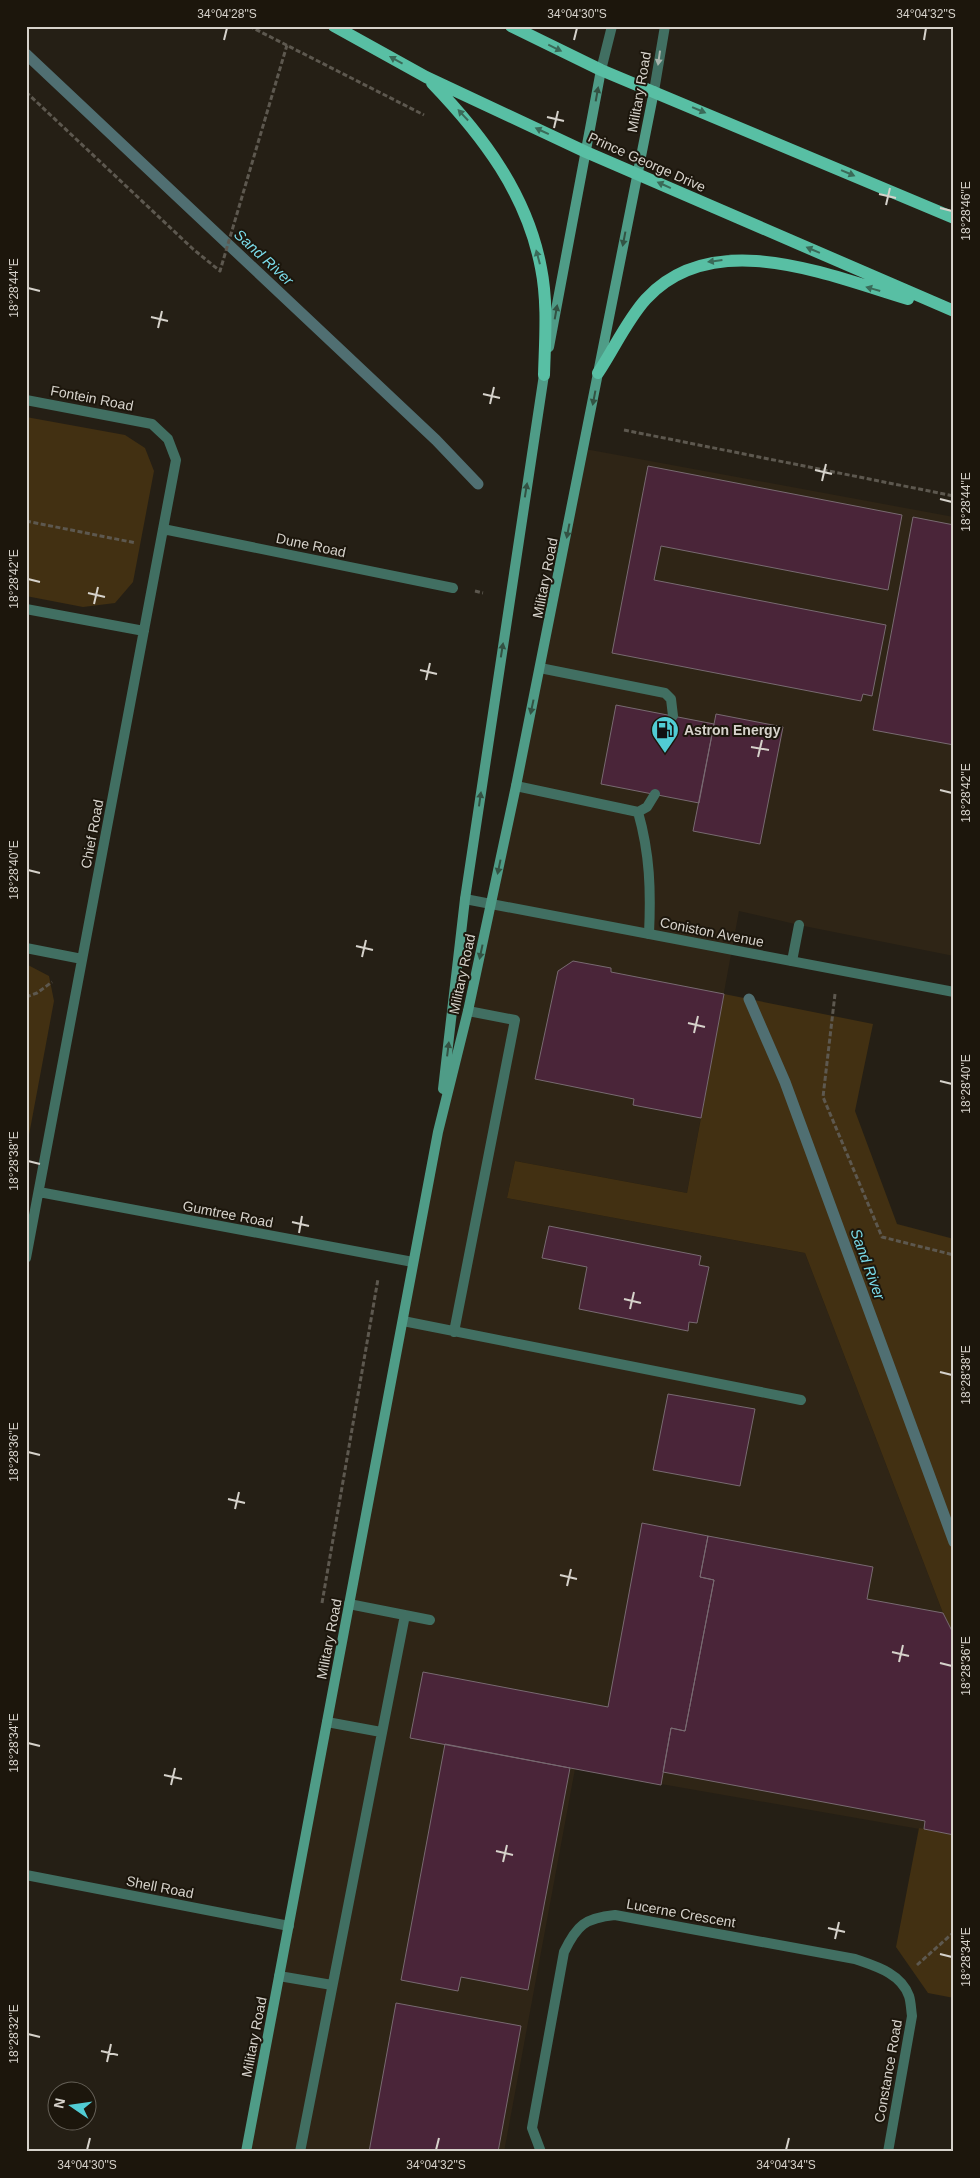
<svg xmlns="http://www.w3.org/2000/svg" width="980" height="2178" viewBox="0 0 980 2178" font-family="Helvetica,sans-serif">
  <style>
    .built { fill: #2f2516 }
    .green { fill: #423012 }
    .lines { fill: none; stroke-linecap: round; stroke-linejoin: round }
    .stream { stroke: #506f72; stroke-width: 11 }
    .building { fill: #4a2539; stroke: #786a71 }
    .path { stroke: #5d584f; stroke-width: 3; stroke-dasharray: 5 2.5; stroke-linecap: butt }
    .service { stroke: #416f62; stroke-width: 10 }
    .minor { stroke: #416f62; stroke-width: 10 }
    .tertiary { stroke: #416f62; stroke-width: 10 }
    .secondary { stroke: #4f9c87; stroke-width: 10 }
    .primary { stroke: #58bfa4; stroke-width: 12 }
    .oneway { fill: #3a6a58 }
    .oneway2 { fill: #a9b4ac }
    .oneway3 { fill: #335243 }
    .ticks { fill: none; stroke: #d6d2cb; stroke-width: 2 }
    .labels { text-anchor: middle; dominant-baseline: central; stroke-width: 4; stroke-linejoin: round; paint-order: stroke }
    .street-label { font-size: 14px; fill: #d6d2cb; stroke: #1c160c }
    .poi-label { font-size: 14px; font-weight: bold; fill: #d6d2cb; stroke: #1c160c; text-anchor: start }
    .water-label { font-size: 15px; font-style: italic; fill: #7adbe9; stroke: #1c160c }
    .neatline { fill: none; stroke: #d6d2cb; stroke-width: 2 }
    .ticks-label { font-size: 12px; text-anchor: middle; fill: #d6d2cb }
  </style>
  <rect width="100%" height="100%" fill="#251f15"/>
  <path class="built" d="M585,449L954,517V956L799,925L739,911L687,1193L515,1161L507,1198L805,1253L943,1613L954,1635V1835L575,1769L504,2152H246L403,1321Z"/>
  <path class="green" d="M26,417L125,435L145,448L154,471L133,582L115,603L83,607L26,596Z
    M26,964L49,976L54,1001L26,1151Z
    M724,994L873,1024L855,1111L897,1224L954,1239V1635L943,1613L805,1253L507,1198L515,1161L687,1193Z
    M919,1828L954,1835V1998L928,1993L896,1947Z"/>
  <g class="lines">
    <path class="stream" d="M26,54L436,440L478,484
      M749,999L785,1082L954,1542"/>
  </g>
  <path class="building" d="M648,466L902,515L888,590L661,546L654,580L886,625L872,696L863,694L861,701L612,653Z
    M913,517L954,525V745L873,730Z
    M616,705L714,724L699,803L601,784Z
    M716,714L783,727L760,844L693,831Z
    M573,961L611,968V972L724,994L701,1118L633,1105L634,1099L535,1079L558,971Z
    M549,1226L701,1256L699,1265L709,1267L697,1323L689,1322L688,1331L579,1309L587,1267L542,1258Z
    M668,1394L755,1409L740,1486L653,1470Z
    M642,1523L708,1536L700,1577L714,1580L685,1731L671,1728L661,1785L410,1738L423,1672L608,1707Z
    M708,1536L873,1567L867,1599L943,1613L954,1635V1835L924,1829L925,1821L663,1772L671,1728L685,1731L714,1580L700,1577Z
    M445,1744L570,1768L528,1990L461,1977L458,1991L401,1980Z
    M396,2003L521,2026L498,2152H369Z"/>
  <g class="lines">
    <path class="path" d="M249,26L424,115
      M26,92L193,249L220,271L287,45
      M624,430L954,496
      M26,521L136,543
      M475,591L483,593
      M835,994L823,1097L882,1237L954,1255
      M26,997L37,993L52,982
      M322,1603L378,1279
      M917,1965L954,1932"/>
    <path class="service" d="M540,668L665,693L671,699L673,716
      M516,786L638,812L647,807L655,794
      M638,812C650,854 651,891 649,934
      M792,961L799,925
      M403,1321L801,1400
      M454,1332L515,1020L468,1011
      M349,1604L430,1620
      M327,1722L381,1732
      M279,1976L332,1985
      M300,2152L405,1615"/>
    <path class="minor" d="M26,400L152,424L168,439L176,460L26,1258
      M163,529L453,588
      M26,609L144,631
      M465,899L954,992
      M26,948L82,959
      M39,1192L413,1262
      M26,1875L289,1926
      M541,2152L532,2128L564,1952C577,1925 585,1918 615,1915L855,1959C875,1966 901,1973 909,1996C911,2002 911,2010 912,2016L888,2152"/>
    <path class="tertiary" d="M601,70L612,26
      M654,91L665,26"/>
    <path class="secondary" d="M549,347L601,70
      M443,1089L465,899L545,368
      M246,2152L438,1132L468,1011L516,786L654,91"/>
    <path class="primary" d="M334,26L426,77L586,152L954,311
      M511,26L601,70L954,218
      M432,83C483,136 527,194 541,268C548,303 545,339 544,375
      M598,373C614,349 627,320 646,299C713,226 828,275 908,299"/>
  </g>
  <defs><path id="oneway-solid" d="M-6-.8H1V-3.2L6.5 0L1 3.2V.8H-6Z" transform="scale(1.25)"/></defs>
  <g class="oneway">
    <use href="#oneway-solid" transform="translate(555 48) rotate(26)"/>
    <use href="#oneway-solid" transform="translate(396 60) rotate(-151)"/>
    <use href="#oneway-solid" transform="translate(699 110) rotate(23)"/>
    <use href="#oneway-solid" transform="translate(463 115) rotate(-133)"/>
    <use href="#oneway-solid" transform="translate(542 131) rotate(-155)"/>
    <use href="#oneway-solid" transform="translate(848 173) rotate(23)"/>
    <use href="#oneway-solid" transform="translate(664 185) rotate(-156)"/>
    <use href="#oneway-solid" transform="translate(813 250) rotate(-157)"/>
    <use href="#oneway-solid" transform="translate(538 257) rotate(-105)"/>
    <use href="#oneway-solid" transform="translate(715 261) rotate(173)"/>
    <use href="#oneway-solid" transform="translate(873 289) rotate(-164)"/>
  </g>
  <use class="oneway2" href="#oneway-solid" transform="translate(659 58) rotate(98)"/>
  <g class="oneway3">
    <use href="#oneway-solid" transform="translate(597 94) rotate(-80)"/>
    <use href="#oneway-solid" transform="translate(624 239) rotate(101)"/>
    <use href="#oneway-solid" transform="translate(556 312) rotate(-80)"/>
    <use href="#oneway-solid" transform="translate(594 398) rotate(101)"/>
    <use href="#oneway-solid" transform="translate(526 490) rotate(-81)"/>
    <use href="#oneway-solid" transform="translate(568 531) rotate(101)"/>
    <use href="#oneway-solid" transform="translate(502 650) rotate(-81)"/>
    <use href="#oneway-solid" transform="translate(532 707) rotate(102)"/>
    <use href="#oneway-solid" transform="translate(480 799) rotate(-82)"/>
    <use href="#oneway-solid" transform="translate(499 867) rotate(102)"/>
    <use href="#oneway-solid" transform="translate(481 952) rotate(102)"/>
    <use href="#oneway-solid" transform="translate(448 1049) rotate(-83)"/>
  </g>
  <path class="ticks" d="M224,40L227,28M574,40L577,28M924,40L926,28M547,117L564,121M554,128L558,111M879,194L896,198M886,205L890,188M940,208L952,211M28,288L40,291M151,317L168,321M158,328L162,311M483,394L500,398M490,404L494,387M815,470L832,474M822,481L826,464M940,499L952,502M28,579L40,582M88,593L105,597M94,604L98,587M420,670L437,674M426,680L430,663M751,747L769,750M758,757L762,740M940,790L952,793M28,870L40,873M356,946L373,950M362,957L366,940M688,1023L705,1027M694,1033L698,1016M940,1081L952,1084M28,1161L40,1164M292,1222L309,1226M299,1233L302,1216M624,1299L641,1303M630,1309L634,1292M940,1372L952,1375M28,1452L40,1455M228,1499L245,1503M235,1509L239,1492M560,1575L577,1579M567,1586L571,1569M892,1652L909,1656M899,1662L903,1645M940,1663L952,1666M28,1743L40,1746M164,1775L182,1779M171,1785L175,1768M496,1851L513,1855M503,1862L507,1845M828,1928L845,1932M835,1939L839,1922M940,1954L952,1957M28,2034L40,2037M101,2051L118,2055M107,2062L111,2044M87,2150L90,2138M436,2150L439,2138M786,2150L789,2138"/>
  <defs>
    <symbol id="fuel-pin" viewBox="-11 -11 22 30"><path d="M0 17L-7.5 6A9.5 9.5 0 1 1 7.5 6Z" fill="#51ccd4" stroke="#1c160c"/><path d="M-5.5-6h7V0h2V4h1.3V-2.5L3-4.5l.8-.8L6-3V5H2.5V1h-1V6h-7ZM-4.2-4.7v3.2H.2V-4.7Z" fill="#111"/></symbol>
  </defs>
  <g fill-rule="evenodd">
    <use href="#fuel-pin" x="649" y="714" width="32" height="43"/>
  </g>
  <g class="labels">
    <g class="street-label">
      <text transform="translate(639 92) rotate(-80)">Military Road</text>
      <text transform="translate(647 162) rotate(24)">Prince George Drive</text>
      <text transform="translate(92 398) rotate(11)">Fontein Road</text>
      <text transform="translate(311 545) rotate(12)">Dune Road</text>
      <text transform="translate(545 578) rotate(-79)">Military Road</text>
      <text transform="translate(92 834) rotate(-79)">Chief Road</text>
      <text transform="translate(712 932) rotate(11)">Coniston Avenue</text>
      <text transform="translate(462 974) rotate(-78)">Military Road</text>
      <text transform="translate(228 1214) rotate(11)">Gumtree Road</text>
      <text transform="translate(329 1639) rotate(-79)">Military Road</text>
      <text transform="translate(160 1887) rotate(11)">Shell Road</text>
      <text transform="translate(681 1913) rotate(10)">Lucerne Crescent</text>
      <text transform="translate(254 2037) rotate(-79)">Military Road</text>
      <text transform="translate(888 2071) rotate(-80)">Constance Road</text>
    </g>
    <g class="poi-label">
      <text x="684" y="730">Astron Energy</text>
    </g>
    <g class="water-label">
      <text transform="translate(264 257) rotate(43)">Sand River</text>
      <text transform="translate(868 1264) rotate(70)">Sand River</text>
    </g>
  </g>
  <rect width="980" height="2178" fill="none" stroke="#1c160c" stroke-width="55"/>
  <g transform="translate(72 2106) rotate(283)"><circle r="24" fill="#1c160c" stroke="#666158"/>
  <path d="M0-4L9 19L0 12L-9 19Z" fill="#51ccd4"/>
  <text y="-8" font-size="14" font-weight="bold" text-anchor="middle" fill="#d6d2cb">N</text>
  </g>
  <rect x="28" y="28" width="924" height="2122" class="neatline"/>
  <g class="ticks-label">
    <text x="227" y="18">34°04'28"S</text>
    <text x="577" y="18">34°04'30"S</text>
    <text x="926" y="18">34°04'32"S</text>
    <text transform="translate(966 211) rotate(-90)" y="4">18°28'46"E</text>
    <text transform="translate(14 288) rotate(-90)" y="4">18°28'44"E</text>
    <text transform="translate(966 502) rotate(-90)" y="4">18°28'44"E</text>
    <text transform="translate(14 579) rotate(-90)" y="4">18°28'42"E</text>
    <text transform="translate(966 793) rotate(-90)" y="4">18°28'42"E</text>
    <text transform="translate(14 870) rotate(-90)" y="4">18°28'40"E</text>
    <text transform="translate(966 1084) rotate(-90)" y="4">18°28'40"E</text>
    <text transform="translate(14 1161) rotate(-90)" y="4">18°28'38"E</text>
    <text transform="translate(966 1375) rotate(-90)" y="4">18°28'38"E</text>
    <text transform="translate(14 1452) rotate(-90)" y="4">18°28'36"E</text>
    <text transform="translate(966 1666) rotate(-90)" y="4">18°28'36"E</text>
    <text transform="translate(14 1743) rotate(-90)" y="4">18°28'34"E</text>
    <text transform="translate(966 1957) rotate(-90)" y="4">18°28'34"E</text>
    <text transform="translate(14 2034) rotate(-90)" y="4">18°28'32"E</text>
    <text x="87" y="2169">34°04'30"S</text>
    <text x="436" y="2169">34°04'32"S</text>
    <text x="786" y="2169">34°04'34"S</text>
  </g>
</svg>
